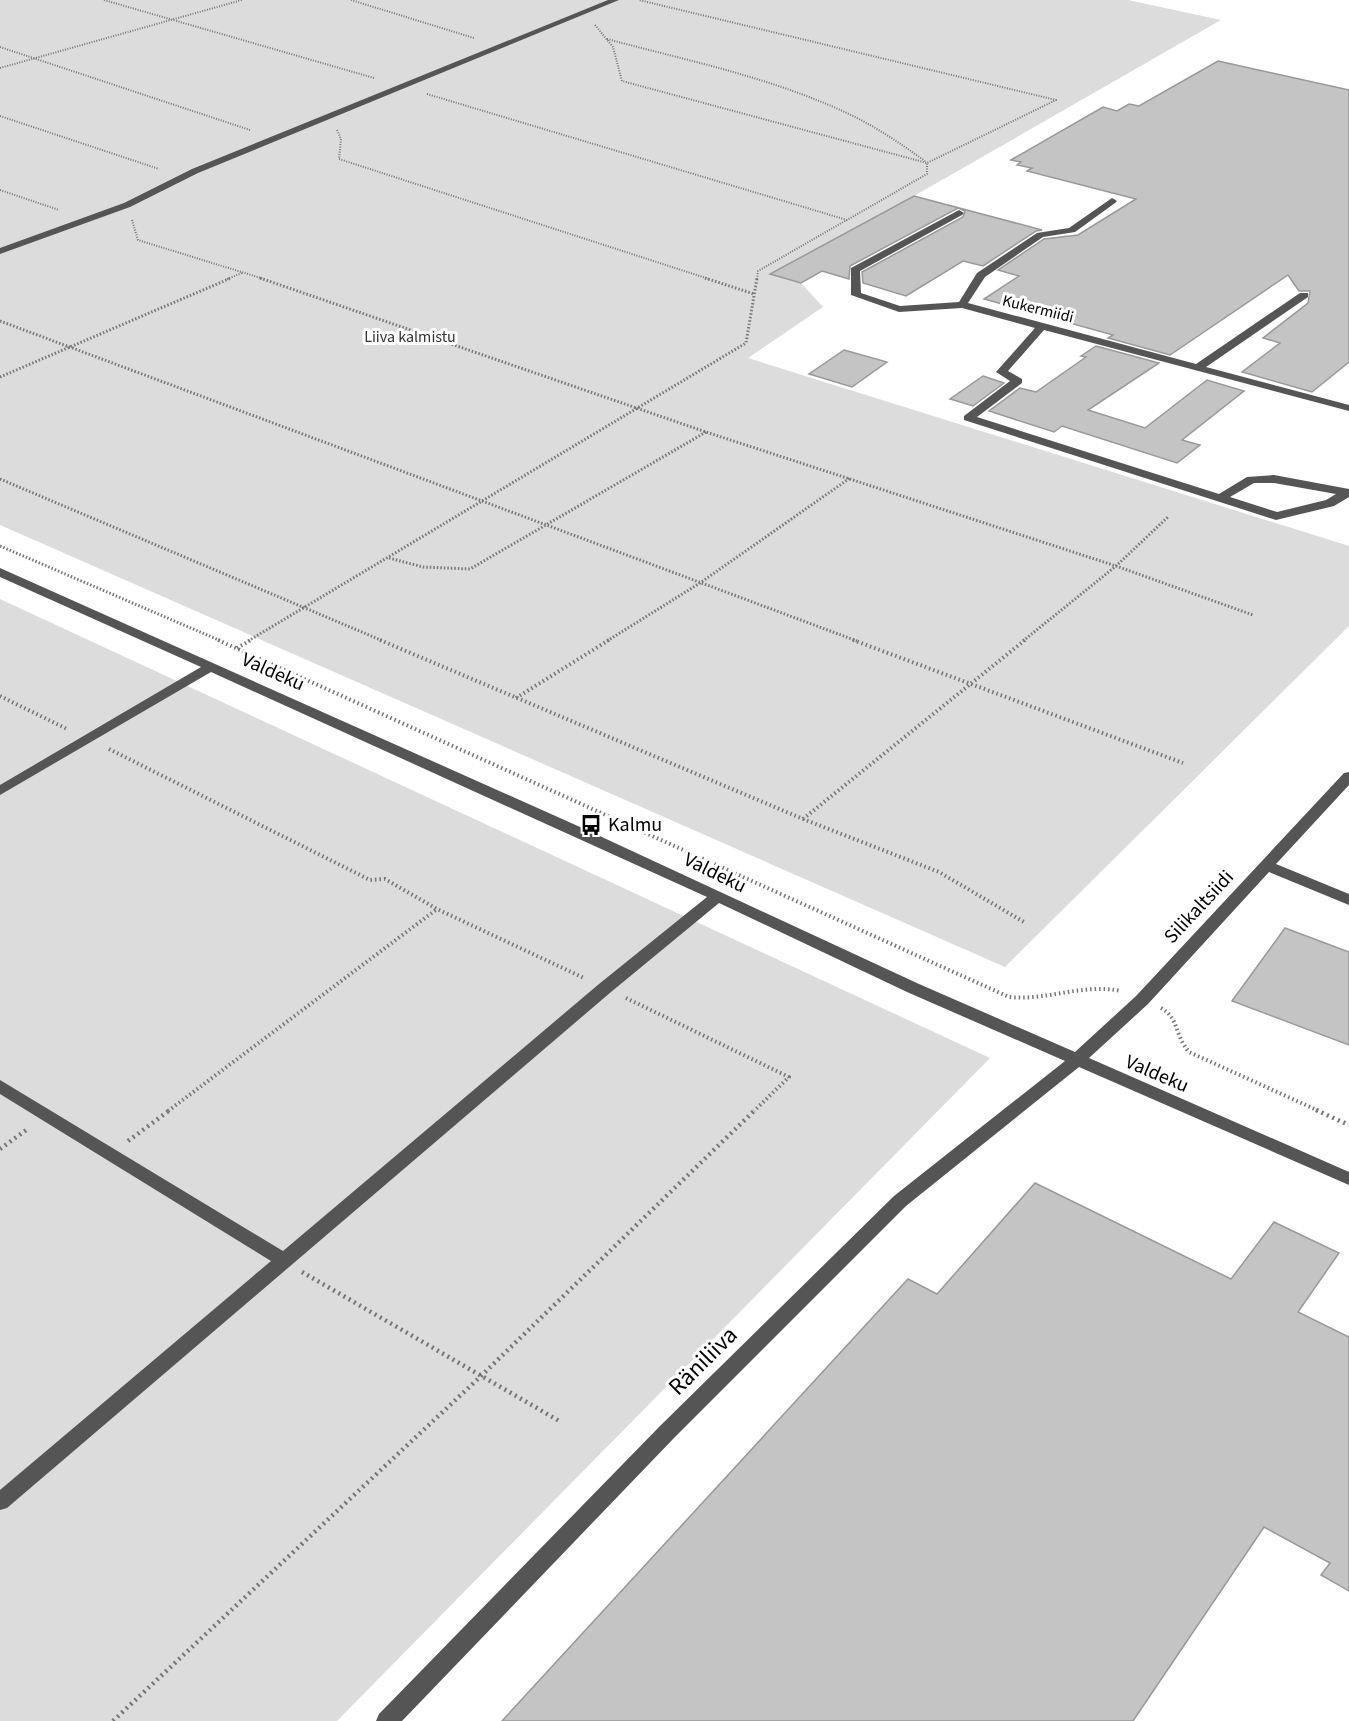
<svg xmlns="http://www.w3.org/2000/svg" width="1349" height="1721" viewBox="0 0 1349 1721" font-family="'Source Sans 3',sans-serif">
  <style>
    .green { fill: #dcdcdc }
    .building { fill: #c4c4c4; stroke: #999; stroke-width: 1.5 }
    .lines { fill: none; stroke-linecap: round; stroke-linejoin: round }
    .path-far3 { stroke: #777; stroke-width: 2; stroke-dasharray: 1 1.5; stroke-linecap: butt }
    .path-far2 { stroke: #777; stroke-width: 3; stroke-dasharray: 1.5 2; stroke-linecap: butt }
    .path-far1 { stroke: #777; stroke-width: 4; stroke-dasharray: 1.5 3; stroke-linecap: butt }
    .path { stroke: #777; stroke-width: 4.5; stroke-dasharray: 2 4; stroke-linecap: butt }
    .minor { fill: #555; fill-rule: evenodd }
    .labels { text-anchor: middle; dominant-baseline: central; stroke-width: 6; stroke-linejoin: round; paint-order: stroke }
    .far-street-label { font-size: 16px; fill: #000; stroke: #fff }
    .far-park-label { font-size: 16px; fill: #333; stroke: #fff }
    .street-label { font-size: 20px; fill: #000; stroke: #fff }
    .poi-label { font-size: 20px; fill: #000; stroke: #fff; text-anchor: start }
    .near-street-label { font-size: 24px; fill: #000; stroke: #fff }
  </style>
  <rect width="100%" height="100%" fill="#fff"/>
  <path class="green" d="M0,0H1128L1221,20L914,196L771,274L801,283L823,307L748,358L1349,546V626L1005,967L0,525Z
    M0,599L990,1058L337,1721H0Z"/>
  <path class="building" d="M1218,61L1349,90V362L1312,392L1242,372L1280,343L1263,338L1308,303L1310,291H1299L1288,275L1170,355L1108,338L1113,335L984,299L1019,276L998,270L1044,239L1078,235L1136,199L1027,171L1032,168L1017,165L1021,162L1011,160L1103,107L1117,111L1129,104L1139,106Z
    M914,196L1042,230L1036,231L983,266L963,261L906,296L863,283L862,272L963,217L965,211L958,208L850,266L849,279L822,271L801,283L770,274Z
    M1096,346L1159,363L1088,410L1145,428L1207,380L1244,391L1182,440L1200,445L1177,463L1062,426L1054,432L989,411L1020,388L1036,392L1086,357L1081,356Z
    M844,350L887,362L852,387L809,374Z
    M983,376L1004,383L973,406L950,399Z
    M1285,928L1349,952V1045L1232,1001Z
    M1035,1183L1231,1279L1274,1222L1339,1253L1298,1312L1349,1337V1591L1321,1575L1330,1563L1264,1527L1133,1721H502L908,1279L937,1294Z"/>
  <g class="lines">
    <path class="path-far3" d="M104,0L374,78
      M351,0L474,38
      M595,25L613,47L622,81L927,163L1056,100L639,0
      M607,39C689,61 774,78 851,115C878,128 901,144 925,161
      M0,47L250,130
      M0,68L242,0
      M427,94L847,220
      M0,116L159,169
      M337,130L341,139L339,159L709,279
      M0,190L59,210
      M132,220L138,240L264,279
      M227,279L242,273
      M757,279L758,271L927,174V163"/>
    <path class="path-far2" d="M260,278L706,432L1116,566L1253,615
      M705,278L754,294
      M0,321L857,641
      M0,377L231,278
      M0,479L383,641
      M0,546L221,641
      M389,558L423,567L470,569L706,432
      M248,641L746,343L757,278
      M607,641L700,583L850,478
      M1023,641L1116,566L1169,516"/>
    <path class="path-far1" d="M218,640L1009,997C1047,1001 1083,983 1121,991
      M380,640L803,819L939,872L1024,922
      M853,640L1183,763
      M237,648L251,640
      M0,696L67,729
      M516,698L609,640
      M109,749L370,880L385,879L437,909L584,978
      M803,819L1025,640
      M626,998L789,1077L754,1111
      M1161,1008C1179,1018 1174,1034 1189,1052L1319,1111
      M168,1111L437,909"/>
    <path class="path" d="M1316,1110L1349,1125
      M128,1141L170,1110
      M0,1149L29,1128
      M302,1272L561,1422
      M113,1721L480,1377L755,1110"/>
    <path class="minor" d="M608,0H619L198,173L130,207L0,254V248L124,203L192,169Z
      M1112,198L1117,201L1115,203L1075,232L1043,237L985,277L968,303L1196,364L1300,293H1308V297L1206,367L1349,405V411L1044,330L1008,371L1022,379V383L977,417L1219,494L1247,477L1274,475L1349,489V497L1334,506L1276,520L964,420V416L1010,381L996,372L1035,328L962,308L899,312L851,295V268L959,210L964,213L962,215L860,271L861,293L900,306L959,302L977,273L1037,233L1069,228ZM1254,483H1274L1336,494L1326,500L1277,512L1230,497Z
      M0,568L589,831L919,984L1075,1052L1136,996L1344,773L1349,772V785L1276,864L1349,894V905L1269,872L1148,1004L1089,1058L1349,1172V1185L1079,1067L906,1206L674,1438L402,1721H376L379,1714L660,1426L894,1196L1065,1061L907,992L719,903L611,992L7,1508L0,1510V1490L271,1261L0,1094V1080L283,1251L599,984L707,897L211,672L0,795V785L201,667L0,577Z"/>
  </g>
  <defs>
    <symbol id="bus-bare" viewBox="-9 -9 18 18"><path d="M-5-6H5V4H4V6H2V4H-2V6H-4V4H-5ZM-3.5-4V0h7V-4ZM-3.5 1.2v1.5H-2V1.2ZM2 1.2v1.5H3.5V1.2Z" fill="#000" stroke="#fff" stroke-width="2.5" paint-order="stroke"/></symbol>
  </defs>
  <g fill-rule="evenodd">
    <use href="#bus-bare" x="576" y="810" width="30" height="30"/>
  </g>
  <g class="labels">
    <g class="far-street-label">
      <text transform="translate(1038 309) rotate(14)">Kukermiidi</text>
    </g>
    <g class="far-park-label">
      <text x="410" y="337">Liiva kalmistu</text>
    </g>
    <g class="street-label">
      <text transform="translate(273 672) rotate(24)">Valdeku</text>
      <text transform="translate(715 873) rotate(26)">Valdeku</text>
      <text transform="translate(1199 907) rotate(-47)">Silikaltsiidi</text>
      <text transform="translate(1157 1074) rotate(23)">Valdeku</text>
    </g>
    <g class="poi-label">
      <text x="608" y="825">Kalmu</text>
    </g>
    <g class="near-street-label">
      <text transform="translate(703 1361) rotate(-45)">Räniliiva</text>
    </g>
  </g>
</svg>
